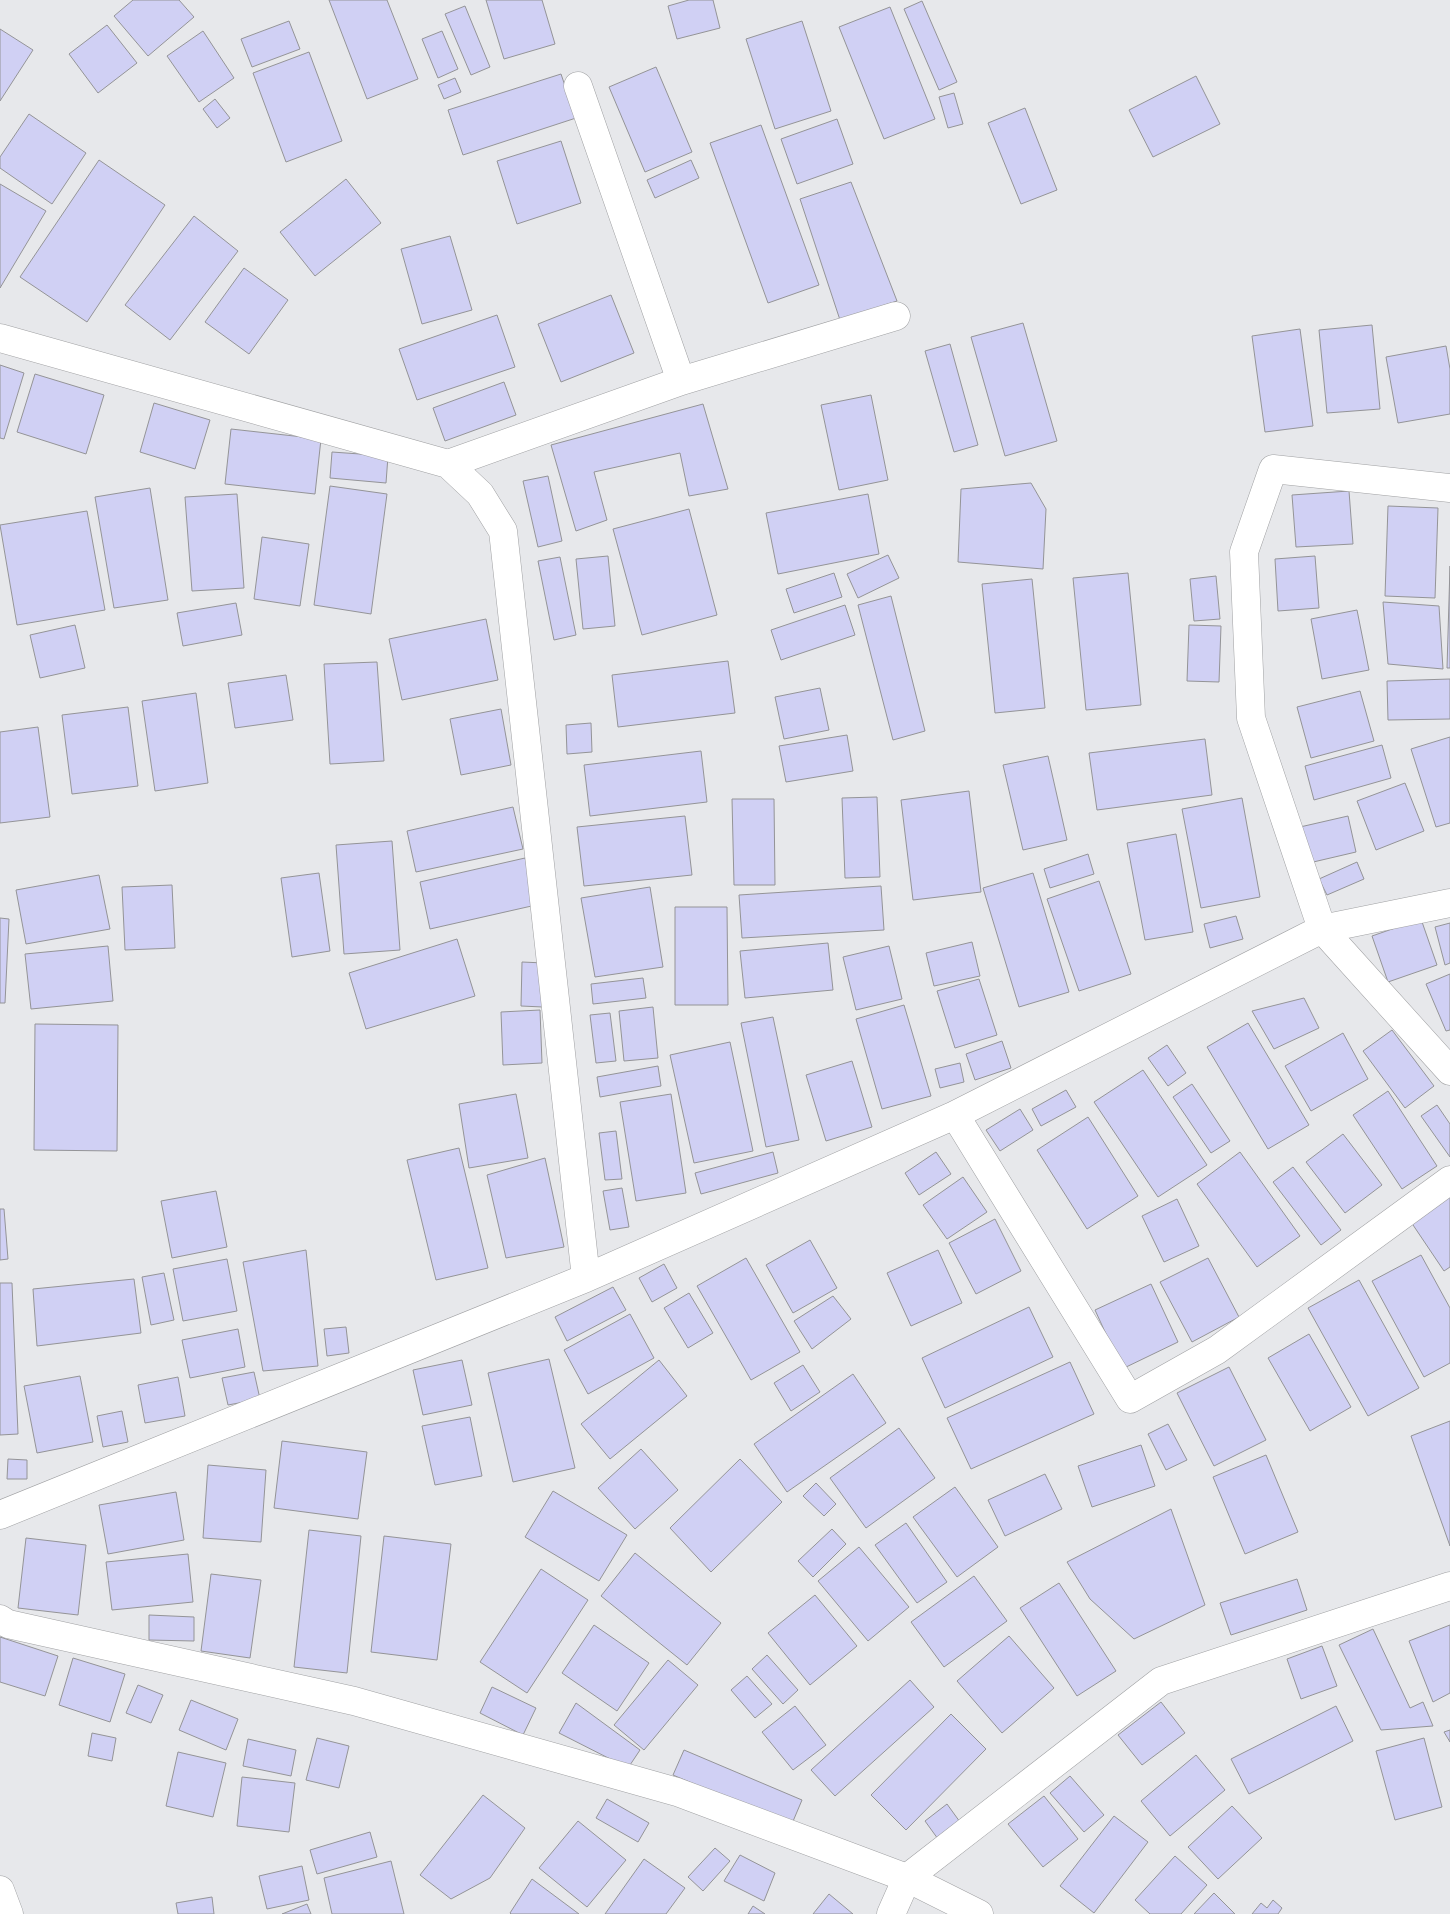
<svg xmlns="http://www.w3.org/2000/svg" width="1450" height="1914" viewBox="0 0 1450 1914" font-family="Raleway,sans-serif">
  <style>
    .building { fill: #d0d0f4; stroke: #949497 }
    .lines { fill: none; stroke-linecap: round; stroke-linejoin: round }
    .street-casing { stroke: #a0a1a3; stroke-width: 29 }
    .secondary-casing { stroke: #a0a1a3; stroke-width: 29 }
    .street { stroke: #fff; stroke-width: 28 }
    .secondary { stroke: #fff; stroke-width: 28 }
  </style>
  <rect width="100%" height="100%" fill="#e7e8eb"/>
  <path class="building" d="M133,0H179L194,17L148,56L114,16Z
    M329,0H387L418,79L367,99Z
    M486,0H542L555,44L504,59Z
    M689,0H713L720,28L677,39L668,6Z
    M922,1L957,82L939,90L904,9Z
    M465,6L490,67L471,75L445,14Z
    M890,7L935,119L884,139L839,27Z
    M289,21L300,49L252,67L241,39Z
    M802,21L831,111L775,129L746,39Z
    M107,25L137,63L98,93L69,54Z
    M0,29L33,50L0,101Z
    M203,31L234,78L199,102L167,56Z
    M442,31L458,69L438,78L422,39Z
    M309,52L342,141L286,162L253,73Z
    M656,67L692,152L645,172L609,87Z
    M561,74L576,118L463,155L448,110Z
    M1196,76L1220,124L1153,157L1129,110Z
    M455,78L461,92L444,99L438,85Z
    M954,93L963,124L948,128L939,97Z
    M215,99L230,118L217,128L203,109Z
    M1025,108L1057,190L1021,204L988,123Z
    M29,114L86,153L52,204L0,168V157Z
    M837,119L853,164L797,184L781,139Z
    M761,125L819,285L768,303L710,143Z
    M561,141L581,203L517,224L497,161Z
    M99,160L165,205L87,322L20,277Z
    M691,160L699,178L655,198L647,180Z
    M346,179L381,223L315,276L280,232Z
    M851,182L897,301L840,320L800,199Z
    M0,184L46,211L0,288Z
    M194,216L238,251L170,340L125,305Z
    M450,236L472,310L422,324L401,249Z
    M244,268L288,300L249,354L205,322Z
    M611,295L634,353L561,382L538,324Z
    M497,315L515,367L417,400L399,349Z
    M1023,323L1057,441L1005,456L971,337Z
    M1372,325L1380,409L1327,413L1319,330Z
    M1300,329L1313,426L1265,432L1252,336Z
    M950,344L978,445L954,452L925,351Z
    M1446,346L1450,369V414L1398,423L1386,357Z
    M0,365L24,373L4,439L0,438Z
    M35,374L104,395L86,454L17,432Z
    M504,382L516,415L445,441L433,408Z
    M871,395L888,480L839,490L821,405Z
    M154,403L210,420L195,469L140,452Z
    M703,404L728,489L689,496L680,453L594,472L607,520L576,531L551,445Z
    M231,429L321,439L315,494L225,484Z
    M332,452L388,456L386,483L330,478Z
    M548,476L562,541L538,547L523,481Z
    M1031,483L1046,509L1043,569L958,562L961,489Z
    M330,486L387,494L371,614L314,605Z
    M150,488L168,600L114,608L95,497Z
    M1349,491L1353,544L1296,547L1292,495Z
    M237,494L244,588L192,591L185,497Z
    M868,494L879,554L778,574L766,513Z
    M1388,506L1438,508L1435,598L1385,596Z
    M689,509L717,615L642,635L613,529Z
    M87,511L105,610L17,625L0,525Z
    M262,537L309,544L300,606L254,599Z
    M888,555L899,578L858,598L847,574Z
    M608,556L615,626L583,629L576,559Z
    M1315,556L1319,608L1278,611L1275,559Z
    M560,557L576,635L554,640L538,561Z
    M1450,566V668H1447Z
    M834,573L842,597L794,613L786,589Z
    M1128,573L1141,705L1086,710L1073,578Z
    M1216,576L1220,619L1194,621L1190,579Z
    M1032,579L1045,708L995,713L982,584Z
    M891,596L925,731L893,740L858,605Z
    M1383,602L1439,606L1443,669L1388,664Z
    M236,603L242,635L183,646L177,613Z
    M845,605L855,635L781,660L771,630Z
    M1357,610L1369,670L1322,679L1311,619Z
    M486,619L498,680L402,700L389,639Z
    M75,625L85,668L40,678L30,635Z
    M1189,625L1221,626L1219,682L1187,681Z
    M728,661L735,713L618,727L612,675Z
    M377,662L384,761L330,764L324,664Z
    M286,675L293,720L235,728L228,683Z
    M1450,679V719L1388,720L1387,681Z
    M820,688L829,730L784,739L775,697Z
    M1360,691L1374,741L1311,758L1297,707Z
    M196,693L208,783L155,791L142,701Z
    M128,707L138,786L72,794L62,715Z
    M501,709L511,765L461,775L450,719Z
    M591,723L592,752L567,754L566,725Z
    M38,727L50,817L0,823V732Z
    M847,735L853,771L786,782L779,746Z
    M1450,737V823L1436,827L1411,749Z
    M1205,739L1212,795L1097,810L1089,753Z
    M1382,745L1391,778L1314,800L1305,766Z
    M701,751L707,802L590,816L584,765Z
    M1048,756L1067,840L1023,850L1003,765Z
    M1405,783L1424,831L1376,850L1357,801Z
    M969,791L981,892L913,900L901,800Z
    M877,797L880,877L845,878L842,798Z
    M1242,798L1260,897L1201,908L1182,809Z
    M732,799H774L775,885H734Z
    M513,807L523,849L416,872L407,831Z
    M685,816L692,875L584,886L577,827Z
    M1348,816L1356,852L1309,863L1300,827Z
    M1176,834L1193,932L1145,940L1127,843Z
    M392,841L400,950L344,954L336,845Z
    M1088,854L1094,874L1050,888L1044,869Z
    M525,858L536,905L430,929L420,882Z
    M1357,862L1364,879L1327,895L1319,879Z
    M319,873L330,951L292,957L281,878Z
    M1033,873L1069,992L1019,1007L983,888Z
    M99,875L110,929L26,944L16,890Z
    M1099,881L1131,974L1079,991L1047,899Z
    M172,885L175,948L125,950L122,887Z
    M881,886L884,930L742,938L739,895Z
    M650,887L663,967L595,977L581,898Z
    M675,907H727L728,1005H675Z
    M1236,916L1243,939L1210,948L1204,924Z
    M0,918L9,919L5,1003H0Z
    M1421,919L1437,965L1388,982L1372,936Z
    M1450,923V963L1445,965L1435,927Z
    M457,939L475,996L366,1029L349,973Z
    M972,942L980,976L934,986L926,953Z
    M828,943L833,990L745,998L740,951Z
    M108,946L113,1001L31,1009L25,954Z
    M889,946L902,999L856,1010L843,957Z
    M522,962L544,963L543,1007L521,1006Z
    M1450,974V1030L1446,1031L1426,984Z
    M643,978L646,998L593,1004L591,984Z
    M979,979L997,1035L955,1048L937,991Z
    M1304,998L1319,1028L1274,1049L1252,1011Z
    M904,1005L931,1096L882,1109L856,1019Z
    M653,1007L658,1058L624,1061L619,1011Z
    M540,1010L542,1063L503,1065L501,1012Z
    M610,1013L616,1061L596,1063L590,1015Z
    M773,1017L799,1140L766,1147L741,1023Z
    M1248,1023L1309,1125L1268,1149L1207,1047Z
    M35,1024L118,1025L117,1151L34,1150Z
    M1392,1030L1434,1086L1405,1108L1363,1051Z
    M1343,1033L1368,1079L1311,1111L1285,1066Z
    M1002,1041L1011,1068L975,1080L966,1054Z
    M730,1042L753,1151L694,1163L670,1055Z
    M1167,1045L1186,1073L1168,1086L1148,1058Z
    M852,1061L872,1127L826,1141L806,1075Z
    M960,1063L964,1082L940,1088L935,1069Z
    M658,1066L661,1086L600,1097L597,1077Z
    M1143,1070L1207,1165L1158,1197L1094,1102Z
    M1192,1084L1230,1141L1211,1153L1173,1097Z
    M1066,1090L1076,1107L1041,1126L1032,1109Z
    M1388,1091L1437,1166L1402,1189L1353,1115Z
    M516,1094L528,1158L469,1168L459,1104Z
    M671,1094L686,1193L636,1201L620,1102Z
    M1437,1105L1450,1124V1157L1421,1116Z
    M1020,1109L1033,1130L1000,1151L986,1130Z
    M1088,1117L1138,1196L1087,1229L1037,1150Z
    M616,1131L622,1179L605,1180L599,1133Z
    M1343,1134L1382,1185L1345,1213L1306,1162Z
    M459,1148L488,1268L436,1280L407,1160Z
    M773,1152L778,1173L701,1194L695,1173Z
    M936,1152L951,1174L919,1195L905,1173Z
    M1240,1152L1300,1236L1257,1267L1197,1184Z
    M545,1158L564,1247L506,1258L487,1175Z
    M1293,1167L1341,1230L1321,1245L1273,1182Z
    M963,1177L987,1212L947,1239L923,1205Z
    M622,1188L629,1227L610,1230L603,1191Z
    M216,1191L227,1247L172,1258L161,1201Z
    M1450,1195V1267L1444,1271L1411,1222Z
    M1177,1199L1199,1246L1164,1262L1142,1216Z
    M0,1209H4L8,1259L0,1260Z
    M995,1219L1021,1271L976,1294L949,1243Z
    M810,1240L837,1288L793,1313L766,1265Z
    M306,1250L318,1366L263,1371L243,1262Z
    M938,1250L962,1303L911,1326L887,1273Z
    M1421,1255L1450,1308V1363L1424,1377L1372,1281Z
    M746,1258L800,1352L751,1380L697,1286Z
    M1208,1258L1239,1317L1192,1342L1160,1282Z
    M227,1259L237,1311L183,1321L173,1269Z
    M664,1264L677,1288L652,1302L639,1278Z
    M164,1273L174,1320L151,1325L142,1277Z
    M134,1279L141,1333L37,1346L33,1289Z
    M1359,1280L1419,1388L1368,1416L1308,1308Z
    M0,1283H12L18,1434L0,1435Z
    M1151,1284L1178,1342L1122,1369L1095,1310Z
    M613,1287L626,1310L567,1341L555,1317Z
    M689,1293L713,1333L688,1348L664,1308Z
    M833,1296L851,1319L812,1349L794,1321Z
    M1029,1307L1053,1357L945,1408L922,1358Z
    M630,1314L654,1358L588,1394L564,1350Z
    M346,1327L349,1353L327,1356L324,1329Z
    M238,1329L245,1367L190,1378L182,1340Z
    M1309,1334L1351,1407L1310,1431L1268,1358Z
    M549,1359L575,1468L513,1482L488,1373Z
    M462,1360L472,1405L423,1415L413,1370Z
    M659,1360L687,1396L610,1459L581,1424Z
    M1070,1362L1094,1414L971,1469L947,1418Z
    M803,1365L820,1392L791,1411L774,1383Z
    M1229,1367L1266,1440L1214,1466L1177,1393Z
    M254,1372L260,1399L228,1405L222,1378Z
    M853,1374L886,1423L787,1492L754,1444Z
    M80,1376L93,1442L37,1453L24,1386Z
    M178,1377L185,1416L145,1423L138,1385Z
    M122,1411L128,1442L103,1447L97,1416Z
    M470,1417L482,1476L435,1485L422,1426Z
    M1450,1421V1546L1411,1436Z
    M1168,1424L1187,1460L1166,1470L1148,1434Z
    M899,1428L935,1478L866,1528L830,1478Z
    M282,1441L367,1452L358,1519L274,1508Z
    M1141,1445L1155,1486L1092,1507L1078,1466Z
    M641,1449L678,1490L635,1529L598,1488Z
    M1266,1455L1298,1532L1245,1554L1213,1477Z
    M8,1459L27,1460V1479H7Z
    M740,1459L782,1502L711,1572L670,1528Z
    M208,1465L266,1470L261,1542L203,1538Z
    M1045,1474L1062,1509L1005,1536L988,1500Z
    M816,1483L836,1504L824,1516L803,1496Z
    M955,1487L998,1547L957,1577L913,1517Z
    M553,1491L627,1535L599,1581L525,1537Z
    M176,1492L184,1540L108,1554L99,1505Z
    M1171,1509L1205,1605L1134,1639L1090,1599L1067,1562Z
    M906,1523L947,1582L917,1603L875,1545Z
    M832,1529L846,1544L813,1577L798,1561Z
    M309,1530L361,1536L347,1673L294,1667Z
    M384,1536L451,1544L437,1660L371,1652Z
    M26,1538L86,1545L78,1615L18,1608Z
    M859,1547L909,1607L868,1641L818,1581Z
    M635,1553L721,1623L687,1665L601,1596Z
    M188,1554L193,1602L112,1610L106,1562Z
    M541,1569L588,1600L527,1693L480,1662Z
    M211,1574L261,1580L250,1658L201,1651Z
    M974,1576L1007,1621L944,1667L911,1622Z
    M1297,1579L1307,1610L1231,1635L1220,1603Z
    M1059,1583L1116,1671L1077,1696L1020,1608Z
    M815,1595L857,1646L810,1685L768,1633Z
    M149,1615L194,1617V1641L149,1640Z
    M594,1625L649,1663L617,1711L562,1673Z
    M1450,1625V1693L1433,1702L1409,1641Z
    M1373,1629L1410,1708L1423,1702L1433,1726L1381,1730L1339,1645Z
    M1009,1636L1054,1688L1002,1733L957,1681Z
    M0,1637L58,1656L45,1696L0,1682Z
    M1322,1646L1337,1686L1301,1699L1287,1659Z
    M767,1655L798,1690L783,1704L752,1669Z
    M73,1658L125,1674L110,1722L59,1705Z
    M668,1660L698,1685L644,1750L614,1725Z
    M747,1676L772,1704L755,1718L731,1690Z
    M910,1680L934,1707L835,1796L811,1770Z
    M138,1685L163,1695L151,1723L126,1713Z
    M492,1687L536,1708L523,1735L480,1713Z
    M191,1700L238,1719L226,1750L179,1730Z
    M1161,1702L1185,1733L1142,1765L1118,1735Z
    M576,1703L640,1750L628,1768L559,1733Z
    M795,1706L826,1745L793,1770L762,1732Z
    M1336,1706L1353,1741L1249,1794L1231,1759Z
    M951,1714L986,1749L906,1830L871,1795Z
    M1450,1730V1742L1444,1732Z
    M92,1733L116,1738L112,1761L88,1756Z
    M317,1738L349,1746L339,1788L306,1780Z
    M1424,1738L1442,1807L1395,1820L1376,1751Z
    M248,1739L296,1750L291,1776L243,1766Z
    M684,1750L802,1800L791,1826L673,1775Z
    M178,1752L226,1763L213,1817L166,1806Z
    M1196,1755L1225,1790L1170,1836L1141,1801Z
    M1070,1776L1104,1815L1084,1832L1050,1793Z
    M242,1777L295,1783L289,1832L237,1826Z
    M483,1795L525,1828L490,1878L451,1899L420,1875Z
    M1044,1796L1078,1839L1043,1867L1008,1824Z
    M607,1799L649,1823L638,1842L596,1818Z
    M947,1804L960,1822L938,1839L925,1821Z
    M1232,1806L1262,1838L1218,1879L1188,1847Z
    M1114,1816L1148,1842L1094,1913L1060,1886Z
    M578,1821L626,1860L587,1907L539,1868Z
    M370,1832L377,1857L317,1874L310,1850Z
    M715,1848L730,1861L703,1891L688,1877Z
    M740,1855L775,1873L764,1901L724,1881Z
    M1175,1856L1207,1885L1181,1914H1150L1135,1900Z
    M644,1859L685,1888L666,1914H605Z
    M391,1861L404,1914H332L324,1878Z
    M302,1866L309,1900L267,1909L259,1876Z
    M532,1879L579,1914H511L510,1913Z
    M1214,1893L1235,1914H1194Z
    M829,1894L853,1914H813Z
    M212,1897L214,1914H178L176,1903Z
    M1273,1900L1282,1908L1278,1914H1252L1261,1903L1267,1908Z
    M307,1904L311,1914H282Z
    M753,1906L765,1914H748Z"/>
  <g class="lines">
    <defs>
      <path id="street" d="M578,86L681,381
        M0,338L448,464L480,494L503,531L586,1278
        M448,464L681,381L896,316
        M1450,488L1273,469L1244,552L1251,718L1322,929L1450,903
        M955,1115L1130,1399L1217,1350L1450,1180
        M0,1515L586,1278L955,1115L1322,929L1450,1071
        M0,1890L9,1914
        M891,1914L907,1878L1161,1681L1450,1586"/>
      <path id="secondary" d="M0,1619L8,1624L354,1701L677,1792L907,1878L979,1914"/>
    </defs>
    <use href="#street" class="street-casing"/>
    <use href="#secondary" class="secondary-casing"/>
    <use href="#street" class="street"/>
    <use href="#secondary" class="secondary"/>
  </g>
</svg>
